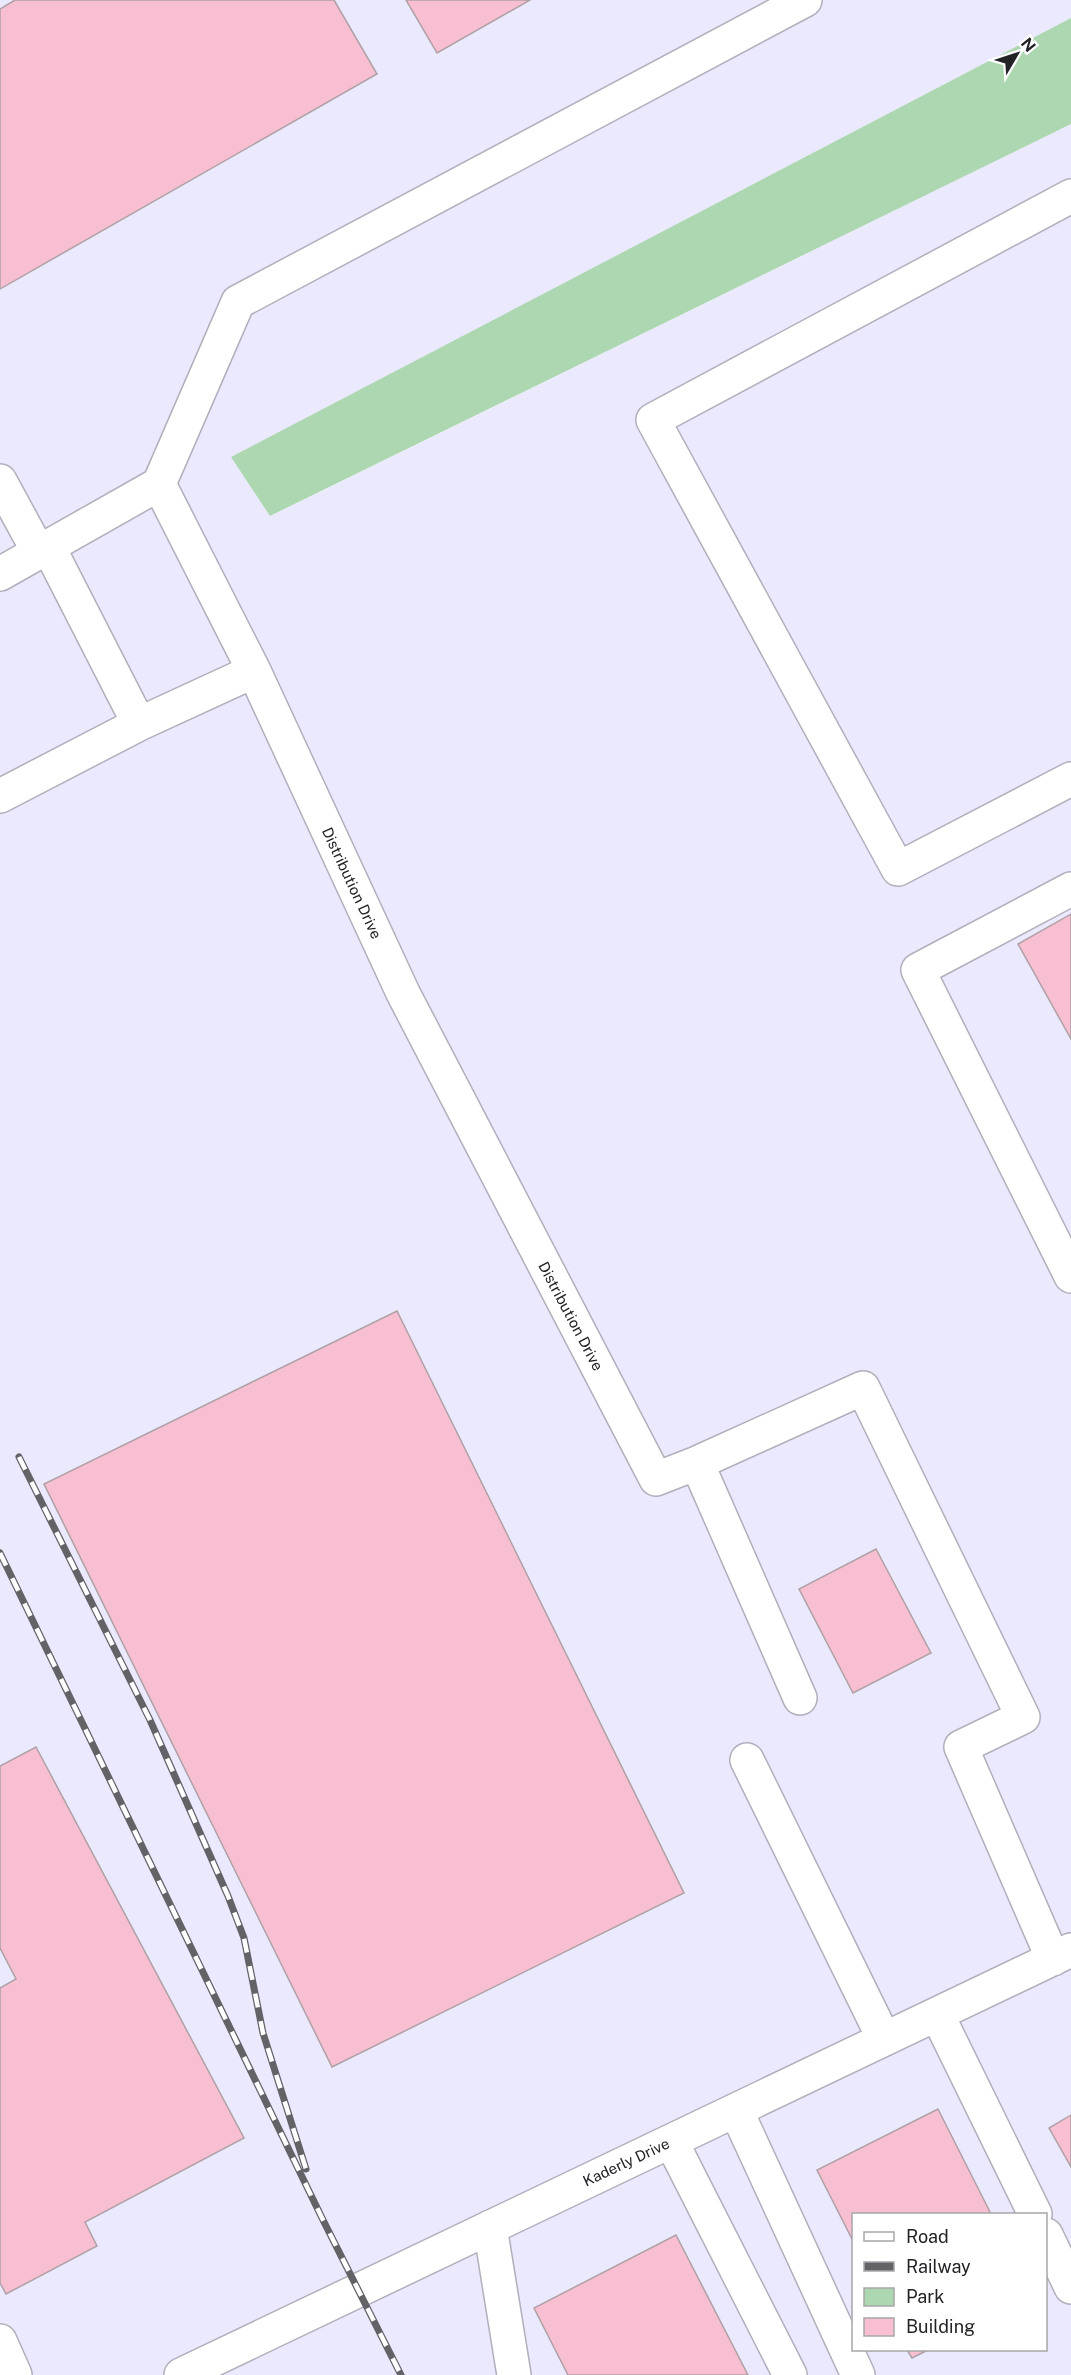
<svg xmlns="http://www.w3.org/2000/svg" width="1071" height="2375" viewBox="0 0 1071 2375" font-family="'Public Sans',sans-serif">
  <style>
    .built { fill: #ebe9fd; fill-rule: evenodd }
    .green { fill: #acd7b0 }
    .building { fill: #f8bfd2; stroke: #aea1a5; stroke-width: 1.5 }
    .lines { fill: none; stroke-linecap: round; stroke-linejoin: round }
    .minor-casing { stroke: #b0afbb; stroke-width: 36 }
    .minor { stroke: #fff; stroke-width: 33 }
    .rail-casing { stroke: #626267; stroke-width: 7 }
    .rail { stroke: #fff; stroke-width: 4.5; stroke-dasharray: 14; stroke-linecap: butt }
    .labels { text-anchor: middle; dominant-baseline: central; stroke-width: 5; stroke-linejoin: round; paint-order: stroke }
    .street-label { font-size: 15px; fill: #232327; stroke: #fff }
  </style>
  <rect width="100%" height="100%" fill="#f7f7ff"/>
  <path class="built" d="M0,0H1071V18L232,457L271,516L1071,124V2375H0ZM854,2214H1046V2350H854Z"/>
  <path class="green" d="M1071,18V124L270,516L231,457Z"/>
  <path class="building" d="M15,0H334L377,74L0,289V9Z
    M406,0H530L437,53Z
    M1071,914V1039L1018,944Z
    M397,1311L684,1893L332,2067L44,1484Z
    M876,1549L931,1653L853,1693L799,1589Z
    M36,1747L244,2138L85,2222L97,2246L6,2294L0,2283V1988L16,1979L0,1948V1766Z
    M938,2109L991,2214H854V2243L817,2170Z
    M1071,2115V2167L1049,2128Z
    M676,2235L748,2375H568L534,2308Z
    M907,2350H928L912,2358Z"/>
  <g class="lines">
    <defs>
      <path id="minor" d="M1071,196L653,420L898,869L1071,779
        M0,481L38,551
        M159,484L254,671L403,993L656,1479L697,1463L800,1698
        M159,484L238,302L805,0
        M0,574L159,484
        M139,724L254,671
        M0,796L139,724L48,546
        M1071,889L918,970L1071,1276
        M697,1463L863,1388L1023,1717L961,1747L1053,1959
        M747,1760L884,2039
        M937,2014L1035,2214
        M736,2110L858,2375
        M671,2141L790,2375
        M490,2227L514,2375
        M1046,2235L1071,2287
        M0,2341L15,2375
        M181,2375L1071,1950"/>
    </defs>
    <use href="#minor" class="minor-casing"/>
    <use href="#minor" class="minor"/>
    <defs>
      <path id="rail" d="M19,1457L150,1720L228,1896L244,1938L263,2033L306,2169
        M0,1553L323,2220L401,2375"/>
    </defs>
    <use href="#rail" class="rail-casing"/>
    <use href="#rail" class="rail"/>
  </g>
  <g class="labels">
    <g class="street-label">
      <text transform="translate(352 883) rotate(65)">Distribution Drive</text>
      <text transform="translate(571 1316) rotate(62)">Distribution Drive</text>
      <text transform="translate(626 2162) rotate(-25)">Kaderly Drive</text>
    </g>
  </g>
  <rect x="852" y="2213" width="195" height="138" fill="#ffffff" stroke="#a7a7a9" stroke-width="1.5"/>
  <rect x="864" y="2232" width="30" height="9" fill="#ffffff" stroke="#a7a7a9" stroke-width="1.5"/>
  <text x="906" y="2243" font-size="18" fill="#232327">Road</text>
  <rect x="864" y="2262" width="30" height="9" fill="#626267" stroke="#a7a7a9" stroke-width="1.5"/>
  <text x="906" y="2273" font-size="18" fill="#232327">Railway</text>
  <rect x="864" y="2288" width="30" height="18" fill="#acd7b0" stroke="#a7a7a9" stroke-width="1.5"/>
  <text x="906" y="2303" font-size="18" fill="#232327">Park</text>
  <rect x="864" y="2318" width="30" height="18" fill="#f8bfd2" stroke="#a7a7a9" stroke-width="1.5"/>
  <text x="906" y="2333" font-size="18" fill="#232327">Building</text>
  <g transform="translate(1017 54) rotate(51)" stroke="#ffffff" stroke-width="4.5" paint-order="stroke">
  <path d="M0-4.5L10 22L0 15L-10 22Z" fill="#232327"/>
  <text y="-9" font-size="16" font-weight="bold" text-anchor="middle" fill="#232327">N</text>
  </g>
</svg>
